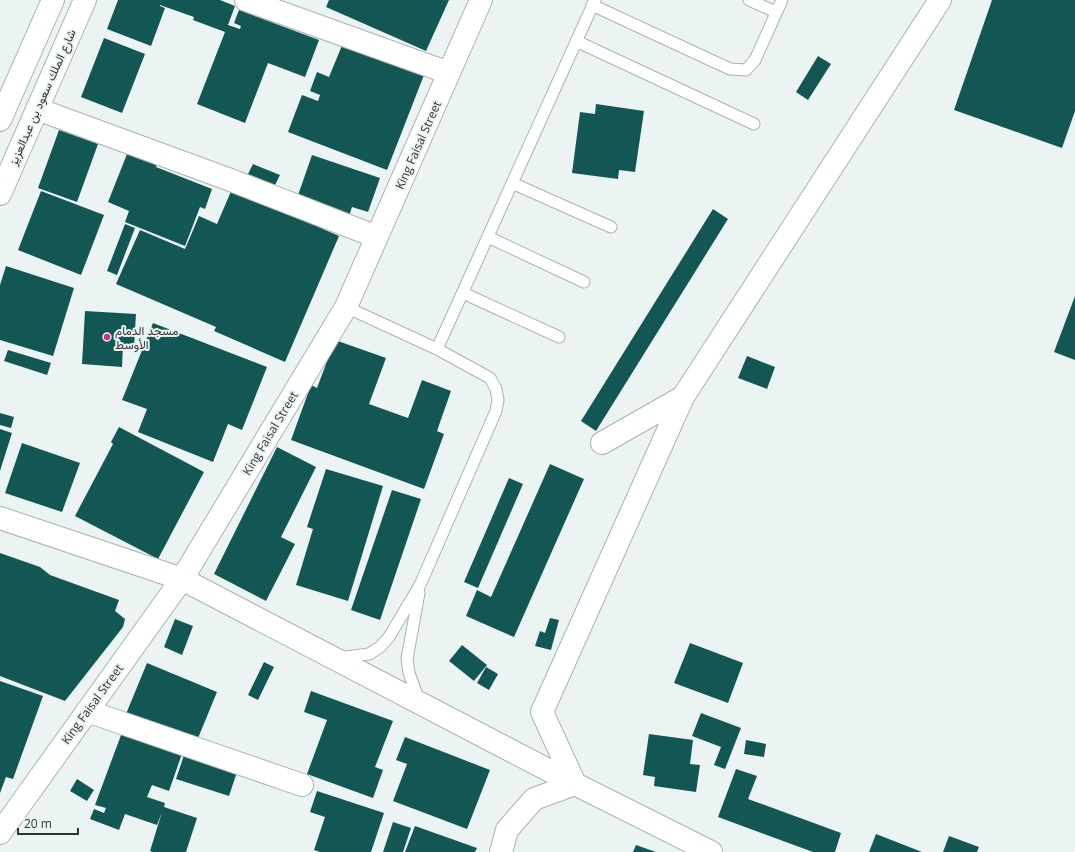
<svg xmlns="http://www.w3.org/2000/svg" width="1075" height="852" viewBox="0 0 1075 852" font-family="'Open Sans',Vazirmatn,sans-serif">
  <style>
    .building { fill: #125753 }
    .lines { fill: none; stroke-linecap: round; stroke-linejoin: round }
    .service-casing { stroke: #aab2b1; stroke-width: 13 }
    .minor-casing { stroke: #aab2b1; stroke-width: 24 }
    .primary-casing { stroke: #aab2b1; stroke-width: 24 }
    .service { stroke: #fff; stroke-width: 11 }
    .minor { stroke: #fff; stroke-width: 22 }
    .primary { stroke: #fff; stroke-width: 22 }
    .poi-dot { fill: #c23976; stroke: #ecf4f3; stroke-width: 1.5 }
    .labels { text-anchor: middle; dominant-baseline: central; stroke-width: 4; stroke-linejoin: round; paint-order: stroke }
    .street-label { font-size: 12px; fill: #303333; stroke: #ecf4f3 }
    .poi-label { font-size: 12px; fill: #303333; stroke: #ecf4f3; text-anchor: start }
  </style>
  <rect width="100%" height="100%" fill="#ecf4f3"/>
  <path class="building" d="M118,0H220L235,6L228,25L240,29L241,26L234,23L239,10L319,40L305,77L268,63L245,123L197,104L225,32L193,20L194,17L160,5V6L165,8L151,46L107,29Z
    M329,0H449L426,51L326,7Z
    M992,0H1075V111L1062,148L954,110Z
    M104,38L145,54L122,113L81,97Z
    M343,43L424,75L387,170L288,132L302,95L318,101L320,95L310,91L317,72L329,77Z
    M818,56L831,64L808,100L796,92Z
    M596,104L644,111L635,172L619,170L618,179L572,173L580,112L595,114Z
    M59,130L98,144L77,202L38,188Z
    M129,149L158,161L156,167L212,189L205,209L200,207L185,246L125,222L129,211L108,202Z
    M312,155L380,178L368,212L352,207L348,219L296,201Z
    M253,164L280,175L275,185L248,174Z
    M232,189L339,236L285,362L214,331L216,327L116,284L140,230L185,249L199,216L217,224Z
    M41,191L104,215L81,275L18,250Z
    M713,209L728,219L596,431L581,421Z
    M125,224L135,228L117,275L107,271Z
    M6,266L74,288L53,356L0,340V285Z
    M1075,296V360L1054,352Z
    M85,311L136,314L134,346L123,345L122,367L82,364Z
    M153,323L267,367L242,430L228,424L213,462L138,432L147,409L122,400Z
    M335,340L386,358L369,404L408,418L422,380L451,391L437,431L444,434L424,489L291,440L311,385L317,388Z
    M8,350L51,363L47,375L4,361Z
    M747,356L775,367L767,389L738,378Z
    M0,413L14,417L11,428L0,425Z
    M119,427L204,472L158,559L75,516L113,444L111,442Z
    M0,429L12,433L0,471Z
    M22,443L80,463L62,512L5,493Z
    M277,447L316,467L281,537L295,544L266,601L214,574Z
    M550,464L584,479L514,637L466,616L477,590L491,597Z
    M326,469L383,486L348,601L296,585L313,529L307,527Z
    M509,478L523,484L478,588L464,582Z
    M392,490L421,499L380,620L351,610Z
    M0,553L40,567L50,575L119,600L115,611L125,619L123,627L65,701L0,676Z
    M550,618L559,620L551,650L535,646L540,631L545,633Z
    M175,619L193,626L182,655L164,647Z
    M690,643L743,663L728,703L674,683Z
    M462,645L487,665L474,681L449,661Z
    M264,662L274,667L258,700L248,695Z
    M147,663L217,692L196,743L126,714Z
    M486,667L498,674L489,690L477,683Z
    M0,681L43,696L13,779L6,777L0,793Z
    M311,691L393,721L375,767L383,770L373,798L307,774L327,720L304,712Z
    M701,713L741,728L725,769L714,765L721,747L692,736Z
    M124,727L184,748L169,791L152,785L147,797L165,803L164,807L197,818L186,852H153L150,851L162,812L157,825L125,814L119,830L90,819L94,809L104,813L106,808L95,805Z
    M649,734L693,740L690,764L700,765L696,792L654,786L655,777L643,775Z
    M405,737L490,770L467,829L393,801L407,764L396,760Z
    M746,740L766,744L764,757L744,754Z
    M185,752L238,769L229,796L176,779Z
    M736,769L757,776L748,799L841,833L835,852H813L718,817Z
    M77,779L94,790L87,801L70,791Z
    M317,791L384,813L371,852H320L314,850L325,817L310,812Z
    M393,822L411,828L403,852H383Z
    M415,826L477,848L475,852H405Z
    M876,834L922,852H869Z
    M949,836L979,847L977,852H943Z
    M636,845L656,852H633Z"/>
  <g class="lines">
    <defs>
      <path id="service" d="M749,0L776,12
        M592,5L730,69L746,70L755,60L782,0
        M576,41L754,124
        M512,183L611,227
        M488,237L584,282
        M463,293L559,337
        M437,349L595,0
        M419,593L407,659L409,673L419,701
        M338,658L369,654L380,647L389,637L420,585L496,411L498,400L496,389L490,378L437,349L346,307"/>
      <path id="minor" d="M246,0L449,73
        M37,109L228,179L377,237
        M602,443L683,397
        M0,518L182,579L575,784L711,852
        M87,711L302,785
        M0,833L182,579L346,307L481,0
        M501,852L507,830L534,799L575,784L542,712L683,397L940,0"/>
      <path id="primary" d="M0,120L53,0
        M0,194L85,0"/>
    </defs>
    <use href="#service" class="service-casing"/>
    <use href="#minor" class="minor-casing"/>
    <use href="#primary" class="primary-casing"/>
    <use href="#service" class="service"/>
    <use href="#minor" class="minor"/>
    <use href="#primary" class="primary"/>
  </g>
  <circle class="poi-dot" cx="107" cy="337" r="4"/>
  <g class="labels">
    <g class="street-label">
      <text transform="translate(42 97) rotate(-66)">شارع الملك سعود بن عبدالعزيز</text>
      <text transform="translate(418 145) rotate(-66)">King Faisal Street</text>
      <text transform="translate(270 433) rotate(-59)">King Faisal Street</text>
      <text transform="translate(92 704) rotate(-54)">King Faisal Street</text>
    </g>
    <g class="poi-label">
      <text x="115" y="330">مسجد الدمام<tspan x="115" dy="14">الأوسط</tspan></text>
    </g>
  </g>
  <path d="M18 828v6h60v-6" fill="none" stroke="#303333" stroke-width="2"/>
  <text x="24" y="828" font-size="12" fill="#303333" stroke="#ecf4f3" stroke-width="3" paint-order="stroke">20 m</text>
</svg>
